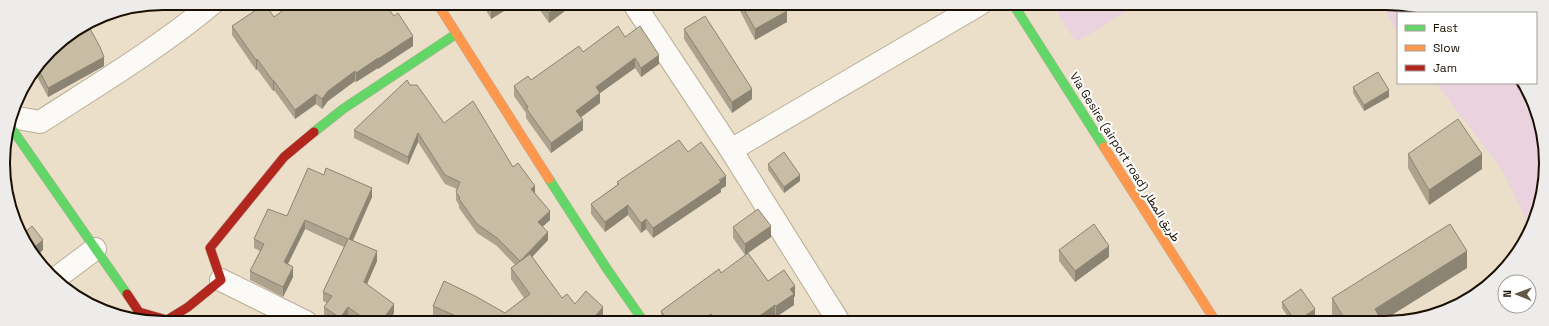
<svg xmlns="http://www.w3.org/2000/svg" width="1549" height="326" viewBox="0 0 1549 326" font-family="'Space Grotesk',Vazirmatn,sans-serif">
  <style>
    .green { fill: #ead2de }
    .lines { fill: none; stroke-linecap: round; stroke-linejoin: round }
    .street-casing { stroke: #baae96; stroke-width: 24 }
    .fast-casing { stroke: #baae96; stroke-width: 10 }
    .slow-casing { stroke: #baae96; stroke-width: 10 }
    .jam-casing { stroke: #baae96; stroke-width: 10 }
    .street { stroke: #fcfaf7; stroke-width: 22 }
    .fast { stroke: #63d668; stroke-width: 9 }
    .slow { stroke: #ff974d; stroke-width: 9 }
    .jam { stroke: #b3261e; stroke-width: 9 }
    .wall { fill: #aca28d }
    .shaded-wall { fill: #8c8473 }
    .building { fill: #c8bca4; stroke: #8c8473 }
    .labels { text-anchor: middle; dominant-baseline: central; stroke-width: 4; stroke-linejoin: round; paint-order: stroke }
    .street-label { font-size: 12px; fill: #1a0f00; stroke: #fff }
    .rim { fill: none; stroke: #1a0f00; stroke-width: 2 }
  </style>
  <rect width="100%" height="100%" fill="#ebdfc9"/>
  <path class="green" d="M1051,4H1139L1076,42Z
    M1380,4H1407L1432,13H1398V33Z
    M1436,83H1521L1540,121L1545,184L1531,229L1502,170Z"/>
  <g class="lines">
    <defs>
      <path id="street" d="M634,4L731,150L839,322
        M12,117L40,122C99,84 159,48 213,3
        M731,150L980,4
        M55,279L95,249
        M221,280L306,322"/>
      <path id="fast" d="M1013,4L1104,147
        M10,126L127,294
        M314,132L343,109L456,34
        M549,179L607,269L644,322"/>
      <path id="slow" d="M437,3L549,179
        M1104,147L1216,322"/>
      <path id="jam" d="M127,294L139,312L167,320L188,307L221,280L210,248L284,157L314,132"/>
    </defs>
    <use href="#street" class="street-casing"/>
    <use href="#fast" class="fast-casing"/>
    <use href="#slow" class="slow-casing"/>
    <use href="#jam" class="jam-casing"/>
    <use href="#street" class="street"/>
    <use href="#fast" class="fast"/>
    <use href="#slow" class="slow"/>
    <use href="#jam" class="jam"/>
  </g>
  <path class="wall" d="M482,3H517L491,19Z
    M535,3H579L576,6L574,4L549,23Z
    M739,4H783L787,22L755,40L739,9Z
    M342,6L413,46L378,69V68L356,82L355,81L328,101L322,109L316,104L295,119L274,90L273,91L257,69L256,70L232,35V26L274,17Z
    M684,29L752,99L732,113L684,39Z
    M625,37L659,64L641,77L635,68L600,93V103L581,117L583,130L551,153L526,118V113L514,96V86L531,80L583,52Z
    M50,50L104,66L48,97L35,73L34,74Z
    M410,85L444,123L513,167L535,193L550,220L542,227L548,240L532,257L562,298L603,318L600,322H444L433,316V306L505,313L524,298L511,279V268L515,265L497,246L477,233L459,208V205L456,200V192L457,189L445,184L418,142L408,165L354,138V130Z
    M1353,87L1389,97L1364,111L1353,93Z
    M688,152L726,186L721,189V192L653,238L646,229L641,233L628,215L605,232L591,214V204L617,185V182Z
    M1408,154L1482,169L1429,205L1408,168Z
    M768,164L800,181L784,193L768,170Z
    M372,197L353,241L377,261L367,284L394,313L388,322H356L348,316L344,322H332L324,316V307L327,303L323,301V292L344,247L305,229L288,264L293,277L283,297L250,280V271L260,251L254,248V239L287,216Z
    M733,227L771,237L745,255L733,238Z
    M1059,250L1109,257L1075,282L1059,261Z
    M1516,252L1509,263V257Z
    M1467,268L1382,321L1383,323H1337L1332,314V298Z
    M721,273L768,281L795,296L794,297V305L776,317L775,316L766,322H661V311Z
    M1282,302L1315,315L1304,323H1292L1282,308Z"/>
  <path class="shaded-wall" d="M501,3H517L491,19V9Z
    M561,3H574V4L549,23V13Z
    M830,4H836L830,7Z
    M787,11V22L755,40V29Z
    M413,36V46L378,69V59Z
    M659,55V64L641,77V68Z
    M104,57V66L48,97V88Z
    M378,58V68L356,82V73Z
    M635,58V68L596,96V87Z
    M257,59V69L256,70V60Z
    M355,71V81L328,101L322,109V99L328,91Z
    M273,81H274V90L273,91Z
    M752,89V99L732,113V102Z
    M1389,90V97L1364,111V105Z
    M600,93V103L576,121V111Z
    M316,94V104L295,119V110Z
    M583,120V130L551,153V143Z
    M418,133V142L408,165V157Z
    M1482,154V169L1429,205V190Z
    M800,175V181L784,193V187Z
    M726,176V186L721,189V192L653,238V228Z
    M535,186V195L531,189Z
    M372,188V197L349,248V239Z
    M628,205V215L605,232V222Z
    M550,211V220L538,231V222Z
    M646,219V229L641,233V223Z
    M305,220V229L284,272V262Z
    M771,226V237L745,255V244Z
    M548,232V240L520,270V262Z
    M43,240V250L36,257L32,249Z
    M1109,246V257L1075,282V271Z
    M377,251V261L364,291V282Z
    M1467,251V268L1379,323L1375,309Z
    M42,262V268L40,264Z
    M293,267V277L283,297V287Z
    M795,286V296L794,297V305L776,317V306L790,289Z
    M394,304V313L388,322H381Z
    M775,305V316L766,322H751Z
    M348,307V316L344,322H340V318Z
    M603,307V318L600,322H590Z
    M1315,309V315L1304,323H1296V322Z
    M711,314V322H701V321Z
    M546,315V322H542Z
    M696,316V322H687Z"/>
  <path class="building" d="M293,3H340L342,6L346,3H384L394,16L398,13L413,36L378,59V58L356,73L355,71L328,91L322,99L316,94L295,110L274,81H273L257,59L256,60L232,26L265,4L274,17Z
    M488,3H501L491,9Z
    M542,3H561L549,13Z
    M741,4H783L787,11L755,29Z
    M705,16L752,89L732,102L684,29Z
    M88,25L100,47L104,57L48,88L38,68L50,50Z
    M618,26L625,37L640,26L659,55L641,68L635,58L596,87L600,93L576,111L583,120L551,143L526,108L528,107L514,86L528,76L531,80L579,46L583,52Z
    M1378,72L1389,90L1364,105L1353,87Z
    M407,80L410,85H417L444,123L473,101L513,167L518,163L535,186L531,189L550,211L538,222L548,232L520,261L497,238L477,224L459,199L460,198L456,192L460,182L445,175L418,133L408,157L354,130Z
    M1458,119L1482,154L1429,190L1408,154Z
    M679,140L688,152L701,142L726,176L719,180L721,182L653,228L646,219L641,223L628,205L605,222L591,204L619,184L617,182Z
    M784,152L800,175L784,187L768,164Z
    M308,168L324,175L326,168L372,188L349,239L377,251L364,282L394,304L381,322H369L348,307L340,318L324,307L332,296L323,292L348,239L305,220L284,262L293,267L283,287L250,271L264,244L254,239L268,209L287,216Z
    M758,209L771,226L745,244L733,227Z
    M1094,224L1109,246L1075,271L1059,250Z
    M1450,224L1467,251L1375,309L1383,323H1347L1332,298Z
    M32,226L43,240L32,249L42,262L40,264L23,234Z
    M1516,252L1511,260L1509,257Z
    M748,253L768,281L784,270L795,286L790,289L794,294L776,306L775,305L751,322H717L711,314L701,321L696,316L687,322H669L661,311L719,269L721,273Z
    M530,254L562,298L567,294L575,304L586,291L603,307L590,322H554L546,315L542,322H455L458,317L433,306L444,281L475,296L505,313L530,294L511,268Z
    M1301,289L1315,309L1296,322L1282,302Z
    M83,295L90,304L83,302L79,299Z"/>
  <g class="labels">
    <g class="street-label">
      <text transform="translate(1125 157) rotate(58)">Via Gesire (airport road) طريق المطار</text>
    </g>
  </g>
  <path d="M0 0H1549V326H0ZM163 10H1386A153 153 0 0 1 1539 163V163A153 153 0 0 1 1386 316H163A153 153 0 0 1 10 163V163A153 153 0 0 1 163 10Z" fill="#edeceb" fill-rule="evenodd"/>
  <path class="rim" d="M163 10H1386A153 153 0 0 1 1539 163V163A153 153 0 0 1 1386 316H163A153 153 0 0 1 10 163V163A153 153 0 0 1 163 10Z"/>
  <rect x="1397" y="12" width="140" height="72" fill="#ffffff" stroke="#a39f99"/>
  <rect x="1405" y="25" width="20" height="6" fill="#63d668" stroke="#a39f99"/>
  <text x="1433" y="32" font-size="12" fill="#1a0f00">Fast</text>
  <rect x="1405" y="45" width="20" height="6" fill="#ff974d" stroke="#a39f99"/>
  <text x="1433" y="52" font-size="12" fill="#1a0f00">Slow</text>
  <rect x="1405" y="65" width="20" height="6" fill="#b3261e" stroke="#a39f99"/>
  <text x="1433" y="72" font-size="12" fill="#1a0f00">Jam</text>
  <g transform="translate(1517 294) rotate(271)"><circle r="19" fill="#ffffff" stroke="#a39f99"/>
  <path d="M0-3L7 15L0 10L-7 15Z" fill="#635846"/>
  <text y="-6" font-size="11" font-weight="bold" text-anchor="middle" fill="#1a0f00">N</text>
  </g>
</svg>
